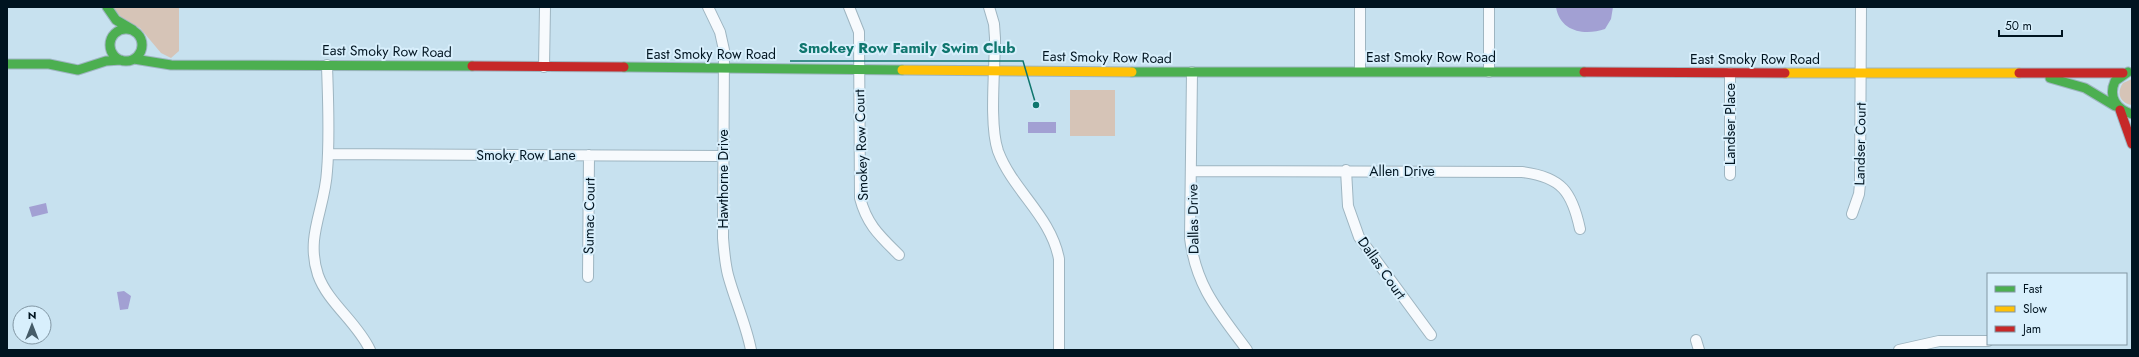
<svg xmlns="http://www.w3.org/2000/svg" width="2139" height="357" viewBox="0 0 2139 357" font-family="Jost,sans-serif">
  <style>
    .green { fill: #d6c4b7 }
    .water { fill: #a2a0d3 }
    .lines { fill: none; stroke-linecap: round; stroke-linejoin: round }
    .street-casing { stroke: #9eb5c1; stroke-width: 12 }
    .fast-casing { stroke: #9eb5c1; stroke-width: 11 }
    .slow-casing { stroke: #9eb5c1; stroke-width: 11 }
    .jam-casing { stroke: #9eb5c1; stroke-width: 11 }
    .street { stroke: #f7fafd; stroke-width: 10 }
    .fast { stroke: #4caf50; stroke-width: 9 }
    .slow { stroke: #ffc107; stroke-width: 9 }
    .jam { stroke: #c62828; stroke-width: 9 }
    .labels { text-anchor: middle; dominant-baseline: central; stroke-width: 4; stroke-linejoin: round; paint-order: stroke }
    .street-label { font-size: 14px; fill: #001420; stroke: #d8effc }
    .leader { fill: none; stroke: #0f766e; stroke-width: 1.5 }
    .callout-dot { fill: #0f766e; stroke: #d8effc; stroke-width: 1.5 }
    .callout-label { font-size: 15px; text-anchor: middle; font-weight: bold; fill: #0f766e; stroke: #d8effc; stroke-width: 4; stroke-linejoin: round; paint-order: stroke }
  </style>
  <rect width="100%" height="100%" fill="#c7e1ef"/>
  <path class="green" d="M113,7H179V51L171,58L161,53L140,28L124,21Z
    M2132,79V105C2120,103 2116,93 2123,83Z
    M1070,90H1115V136H1070Z"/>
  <path class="water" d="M1556,7H1613L1611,19L1605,29C1585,36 1560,32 1556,7Z
    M1028,122H1056V133H1028Z
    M46,203L48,213L32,217L29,207Z
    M124,291L131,296L128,309L120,310L117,292Z"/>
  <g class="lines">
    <defs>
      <path id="street" d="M708,7L720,32L724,50L723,238C724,251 725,263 728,275C735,301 746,324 751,350
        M849,7L859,32L860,198C867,225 880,236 899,255
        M989,7L994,24L995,38C995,68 989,125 998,151C1013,191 1051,216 1059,259V350
        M327,65C328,100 330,136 327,171C325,209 305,236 318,275C328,303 357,322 370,350
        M544,67L545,7
        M1360,71V7
        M1192,72L1190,238C1196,287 1219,312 1247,350
        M1489,72V7
        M1730,73V175
        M328,154L723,156
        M1346,170L1348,206L1359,237L1431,335
        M1192,171L1522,172C1562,177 1572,192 1580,229
        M1852,214L1859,194L1860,184L1861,7
        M588,277L589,155
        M1696,340L1699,350
        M1899,350L1939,341H1988"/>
      <path id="fast" d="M107,7L116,20L133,30
        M110 45a16 16 0 1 1 32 0a16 16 0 1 1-32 0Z
        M134,59L171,65L472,66
        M7,64H49L78,70L106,61L121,60
        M624,67L902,70
        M1132,72H1584
        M2128,72L2115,81C2108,97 2116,109 2132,114
        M2050,78L2085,88L2115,106"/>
      <path id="slow" d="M902,70L1132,72
        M1785,73H2019"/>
      <path id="jam" d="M472,66L624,67
        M1584,72L1785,73
        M2019,73H2123
        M2120,110L2132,144"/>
    </defs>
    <use href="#street" class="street-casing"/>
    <use href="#fast" class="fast-casing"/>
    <use href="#slow" class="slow-casing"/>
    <use href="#jam" class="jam-casing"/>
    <use href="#street" class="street"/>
    <use href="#fast" class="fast"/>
    <use href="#slow" class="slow"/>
    <use href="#jam" class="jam"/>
  </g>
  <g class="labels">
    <g class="street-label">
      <text transform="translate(387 51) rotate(1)">East Smoky Row Road</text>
      <text x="711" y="54">East Smoky Row Road</text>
      <text transform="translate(1107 57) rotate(1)">East Smoky Row Road</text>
      <text x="1431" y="57">East Smoky Row Road</text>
      <text x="1755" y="59">East Smoky Row Road</text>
      <text transform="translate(1730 124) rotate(-90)">Landser Place</text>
      <text transform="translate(1860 144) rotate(-89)">Landser Court</text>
      <text transform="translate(861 145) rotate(-92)">Smokey Row Court</text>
      <text x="526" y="155">Smoky Row Lane</text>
      <text x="1402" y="171">Allen Drive</text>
      <text transform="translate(723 179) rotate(-90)">Hawthorne Drive</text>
      <text transform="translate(589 216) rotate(-89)">Sumac Court</text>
      <text transform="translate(1193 219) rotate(-91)">Dallas Drive</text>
      <text transform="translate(1382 268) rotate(55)">Dallas Court</text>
    </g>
  </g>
  <path class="leader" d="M1036 105L1023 61H790"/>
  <circle class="callout-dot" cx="1036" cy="105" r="4"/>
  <g class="callout-label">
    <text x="907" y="53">Smokey Row Family Swim Club</text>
  </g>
  <rect width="2139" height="357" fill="none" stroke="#001420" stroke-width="16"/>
  <rect x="1987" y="273" width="140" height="72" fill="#d8effc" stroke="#8297a4"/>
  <rect x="1995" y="286" width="20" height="6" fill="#4caf50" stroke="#8297a4"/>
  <text x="2023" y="293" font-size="12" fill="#001420">Fast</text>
  <rect x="1995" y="306" width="20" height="6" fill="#ffc107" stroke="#8297a4"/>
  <text x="2023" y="313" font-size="12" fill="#001420">Slow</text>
  <rect x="1995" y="326" width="20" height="6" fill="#c62828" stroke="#8297a4"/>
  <text x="2023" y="333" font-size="12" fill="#001420">Jam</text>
  <g transform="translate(32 325)"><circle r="19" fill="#d8effc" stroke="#8297a4"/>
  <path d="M0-3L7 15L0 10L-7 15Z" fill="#465c68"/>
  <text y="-6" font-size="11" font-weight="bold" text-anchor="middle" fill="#001420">N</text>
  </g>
  <path d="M1999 30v6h63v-6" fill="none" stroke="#001420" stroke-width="2"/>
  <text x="2005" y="30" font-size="12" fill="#001420" stroke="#d8effc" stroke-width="3" paint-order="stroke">50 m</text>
</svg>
